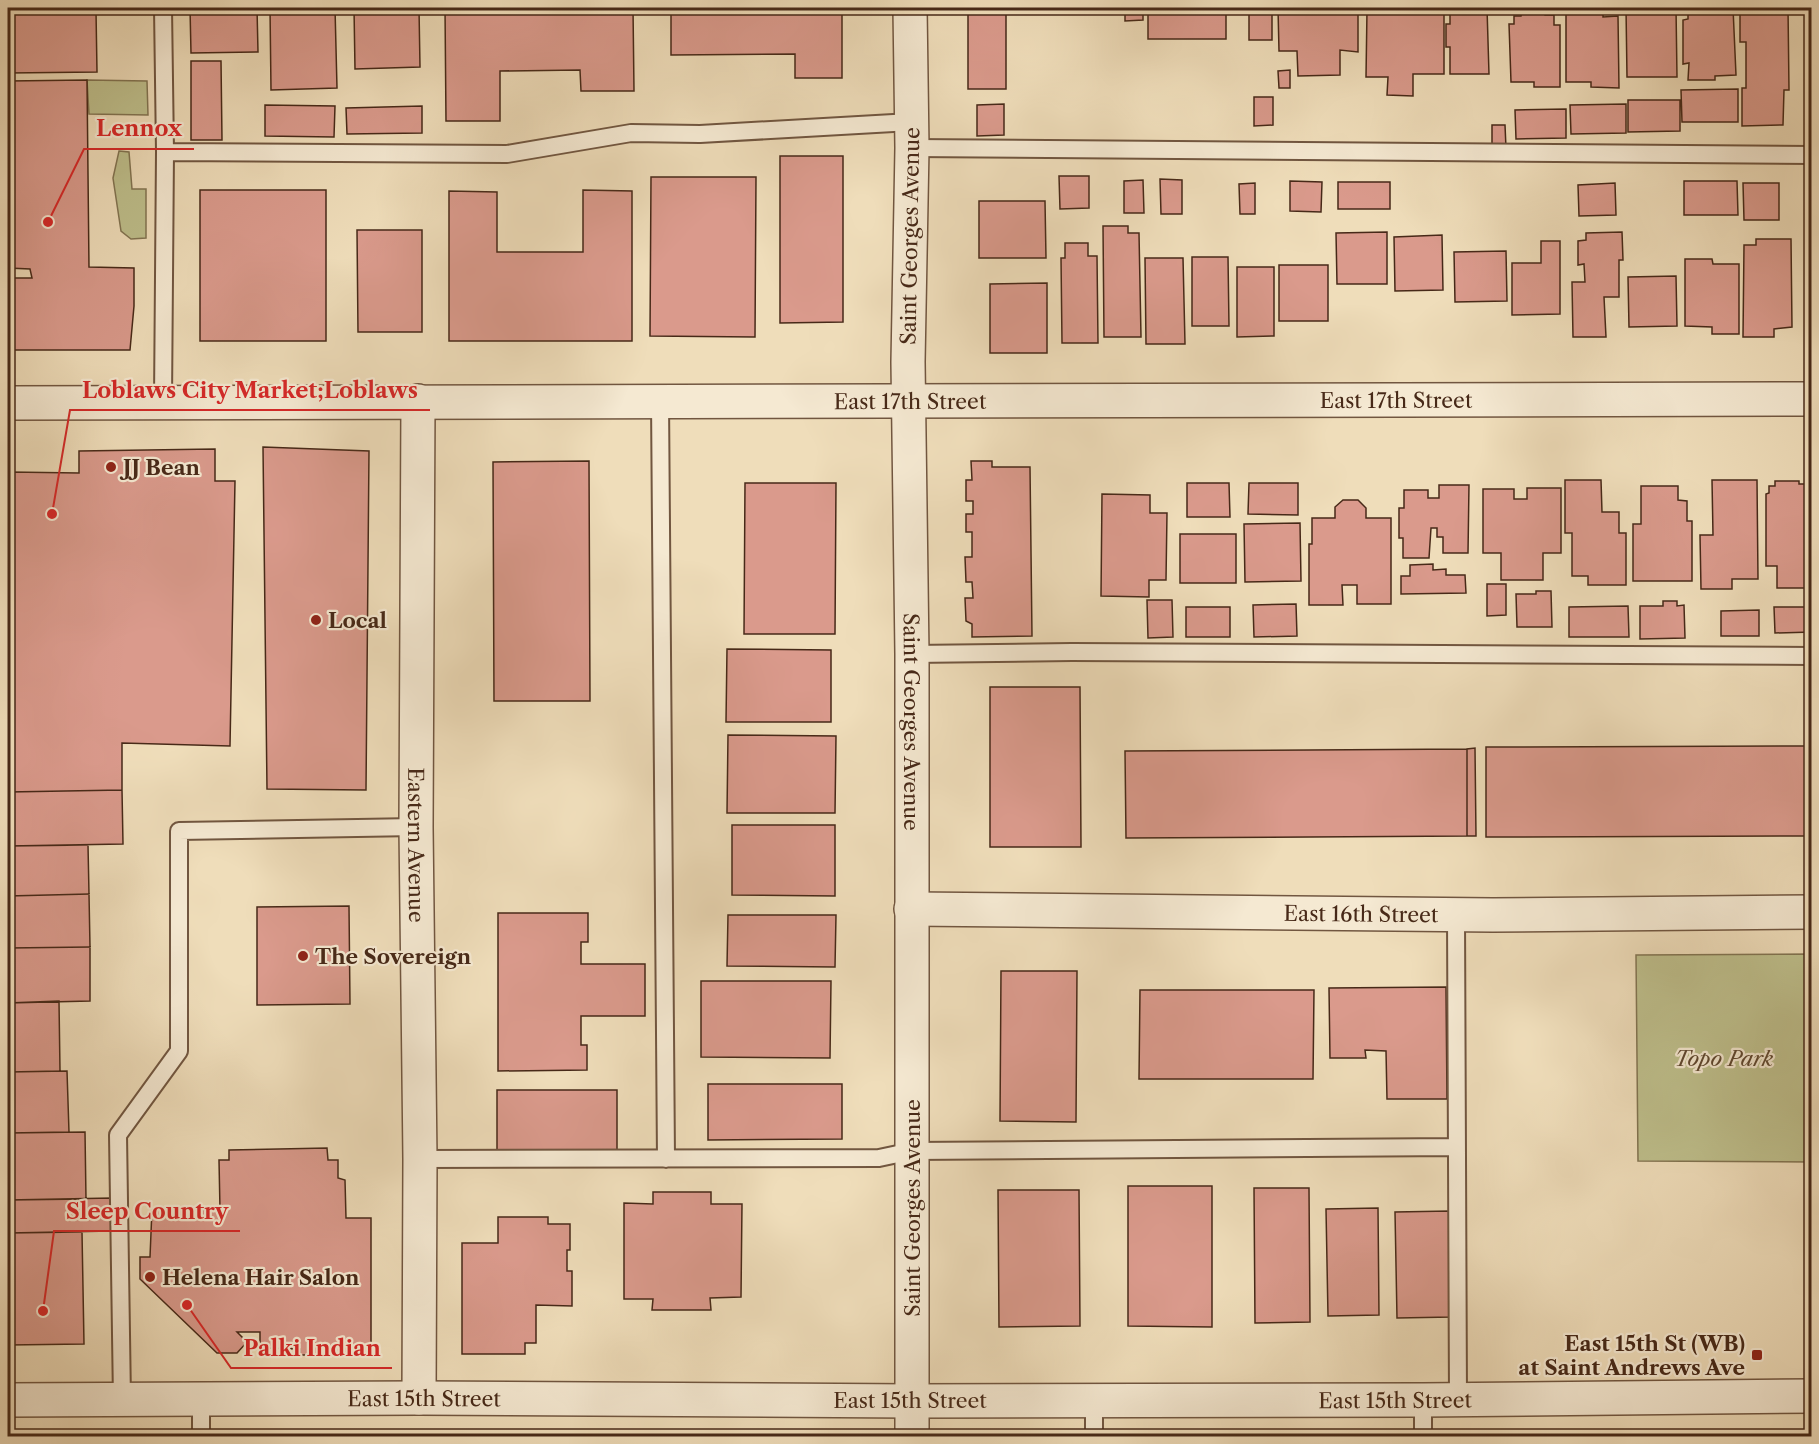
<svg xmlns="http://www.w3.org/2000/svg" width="1819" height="1444" viewBox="0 0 1819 1444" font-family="'Libre Caslon Text',serif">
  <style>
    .green { fill: #bebf8c; stroke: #827452; stroke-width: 1.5 }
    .building { fill: #da9a8c; stroke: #472918; stroke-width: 1.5 }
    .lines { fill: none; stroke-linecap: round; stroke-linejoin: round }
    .service-casing { stroke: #715640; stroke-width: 20 }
    .minor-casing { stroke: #715640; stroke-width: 36 }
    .tertiary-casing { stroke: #715640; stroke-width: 36 }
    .service { stroke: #f5e9d2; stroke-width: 16 }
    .minor { stroke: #f5e9d2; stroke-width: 33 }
    .tertiary { stroke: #f5e9d2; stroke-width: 33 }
    .poi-dot { fill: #8f2418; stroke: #f5e9d2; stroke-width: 2 }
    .labels { text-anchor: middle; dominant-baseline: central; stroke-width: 4.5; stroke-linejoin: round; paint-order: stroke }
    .street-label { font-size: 21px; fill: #472918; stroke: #f5e9d2 }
    .poi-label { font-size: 21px; font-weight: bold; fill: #472918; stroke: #f5e9d2; text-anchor: start }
    .park-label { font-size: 21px; font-style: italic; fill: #5f472f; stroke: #f5e9d2 }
    .leader { fill: none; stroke: #d62828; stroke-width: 2 }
    .callout-dot { fill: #d62828; stroke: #f5e9d2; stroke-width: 2 }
    .callout-label { font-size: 22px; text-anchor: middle; font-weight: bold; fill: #d62828; stroke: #f5e9d2; stroke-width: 4.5; stroke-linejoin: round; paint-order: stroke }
  </style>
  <rect width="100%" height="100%" fill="#efddba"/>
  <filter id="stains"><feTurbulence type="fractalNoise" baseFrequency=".00333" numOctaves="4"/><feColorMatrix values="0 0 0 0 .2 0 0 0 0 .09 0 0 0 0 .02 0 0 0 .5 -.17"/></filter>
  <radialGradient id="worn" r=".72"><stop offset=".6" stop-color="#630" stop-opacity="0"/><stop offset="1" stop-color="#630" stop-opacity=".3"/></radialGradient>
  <path class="green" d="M87,80L147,81L148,115L89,114Z
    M119,151L129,152L132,189H146V238L131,239L121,231L113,178Z
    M1811,954V1162L1638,1161L1636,955Z"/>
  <path class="building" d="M8,8H79V10H8Z
    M190,8H257L258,52L191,53Z
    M270,8H335L337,88L271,90Z
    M354,8H419L420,67L355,69Z
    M445,8H633L634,91H581L580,70L500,71V121H446Z
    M671,8H842V78H795V54L671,55Z
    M968,8H1006V89H968Z
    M1125,8H1143V20L1125,21Z
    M1148,8H1226V39H1148Z
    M1249,8H1272V40H1249Z
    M1278,8H1358V52L1340,50V75L1298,76L1297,51H1279Z
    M1377,8H1444V74H1413V96L1387,95L1388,77H1366L1367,10Z
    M1450,8H1487L1489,74H1450V47H1446V24H1450Z
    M1522,8H1544L1545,15H1554V25H1560V87H1534V82H1511L1509,24H1514V16H1521Z
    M1589,8H1603V17L1618,16L1619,88L1591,87V82H1566V13L1590,14Z
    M1626,8H1676L1677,77H1627Z
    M1688,8H1733L1736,75L1715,76V80H1688L1689,63L1683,64V20L1688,19Z
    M1750,8H1788L1789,90H1784L1783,125L1742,126V88H1746V42H1740V13H1750Z
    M96,11L97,72L8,73V12Z
    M191,61H221L222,140H191Z
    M1290,70V88H1279L1278,71Z
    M87,80L89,267L134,268V306L130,350H8V278H32L30,269L8,268V81Z
    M1738,89V122H1682L1681,90Z
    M1254,97H1273V125L1254,126Z
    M1628,100H1680V131L1628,132Z
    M1004,104V135L977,136V105Z
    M1626,104V133L1571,134L1570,105Z
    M265,105L335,106L334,137L265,136Z
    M422,106V133L347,134L346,108Z
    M1566,109V138L1516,139L1515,110Z
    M1492,125H1505L1506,148H1492Z
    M780,156H843V322L780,323Z
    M1059,176H1089V208L1060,209Z
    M651,177H756L755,337L650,336Z
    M1160,179L1182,180V214H1161Z
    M1143,180L1144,213H1124V181Z
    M1290,181L1322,182L1321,212L1290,211Z
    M1684,181H1737L1738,215H1684Z
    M1338,182H1390V209H1338Z
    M1255,183V214H1240L1239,184Z
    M1615,183L1616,215L1579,216L1578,185Z
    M1743,183H1779V220H1744Z
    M200,190H326V341H200Z
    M583,190L632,191V341H449V191L497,192V252H583Z
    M979,201H1045L1046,258H979Z
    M1103,226H1128V233H1139L1141,337H1104Z
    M357,230H422V332H358Z
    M1387,232V284H1337L1336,233Z
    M1622,232L1623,260H1619V297H1604L1606,337H1573L1572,282H1585L1584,264L1578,265V241L1586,240V233Z
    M1442,235L1443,290L1395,291L1394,237Z
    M1756,239H1791L1792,327L1774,329V337H1743L1744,245H1756Z
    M1541,241H1560V314L1512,315V263H1541Z
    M1065,243H1088V256H1097L1098,343H1062L1061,258H1065Z
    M1506,251L1507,301L1455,302L1454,252Z
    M1192,257H1228L1229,326H1192Z
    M1145,258H1183L1185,344H1146Z
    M1685,259H1712L1713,264H1739V334H1712V327L1685,326Z
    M1279,265H1328V321H1279Z
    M1237,267H1274V336L1237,337Z
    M1676,276L1677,326L1629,327L1628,277Z
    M1047,283V353H990V284Z
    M263,447L369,451L366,790L267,789Z
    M215,449V481H235L230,746L122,743V790L8,792V489H10V472L79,473V451Z
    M589,461L590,701H494L493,462Z
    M971,461H992V467H1030L1032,636L972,637V624L966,621L965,598H973L972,582H966L965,557H972V532H966V514H973V501H966V480H972Z
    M1565,480H1601L1602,512H1619V533H1626V585H1588V576H1572V533H1565Z
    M1712,480H1757L1758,579H1732V589H1701L1700,535H1713Z
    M1775,481H1799V484H1812V588H1777V566H1766V494L1769,493V486H1775Z
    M745,483H836L835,634H744Z
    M1187,483H1229L1230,517H1187Z
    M1249,483H1298V515L1248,514Z
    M1439,485H1469L1468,553H1443V537H1437V528H1431L1429,558H1403V538H1399V508H1404V490H1428V498H1439Z
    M1641,486H1678V500L1687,501V521H1692V581H1633V524H1641Z
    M1527,488H1561V553H1543V580H1501V553H1483V489H1514V499H1527Z
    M1102,494L1150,495V513H1167L1166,580H1149V597L1101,596Z
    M1343,500H1358L1366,508V518H1391V604H1357V585H1342L1343,605H1309V544H1312V518H1335V507Z
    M1300,523L1301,581L1245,582L1244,524Z
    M1180,534H1236V583H1180Z
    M1433,564V570L1446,569V575H1465L1466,593L1401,594V576H1410V565Z
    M1487,584H1506V615L1487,616Z
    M1536,591H1551L1552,627H1517L1516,594H1536Z
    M1147,600H1172L1173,637L1148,638Z
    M1663,601H1677V606L1684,605L1685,638L1640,639V606H1663Z
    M1296,604L1297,636L1254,637L1253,605Z
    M1628,606L1629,637H1569V607Z
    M1186,607H1230V637H1186Z
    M1774,607H1812V632L1775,633Z
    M1759,610V636H1721V611Z
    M727,649L831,650V722H726Z
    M990,687H1080L1081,847H990Z
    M728,735L836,736L835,813H727Z
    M1812,746V836L1486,837V747Z
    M1475,748L1476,836H1467V749Z
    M1467,749V836L1126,838L1125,751Z
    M122,790L123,844L8,846V792Z
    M732,825H835V896L732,895Z
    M88,845L89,894L8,896V846Z
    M89,894L90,947L8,948V896Z
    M349,906L350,1004L257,1005V907Z
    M498,913H588V942H581V964H645V1016H581V1045H587V1070L498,1071Z
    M728,915H836L835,967L727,966Z
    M90,947V1001L8,1003V948Z
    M1001,971H1077L1076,1122L1000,1121Z
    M701,981H831L830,1058L701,1057Z
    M1446,987L1447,1099H1387L1386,1051L1365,1050L1366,1058H1330L1329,988Z
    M1140,990H1314L1313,1079H1139Z
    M59,1001L60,1071L8,1072V1003Z
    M67,1071L69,1132L8,1133V1072Z
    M708,1084H842V1139L708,1140Z
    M497,1090H617V1150H497Z
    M85,1132L86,1199L8,1200V1133Z
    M327,1148L328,1160H338V1178L345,1180L346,1218H371V1355H300V1349L260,1348V1332H237L247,1342L237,1353H217L140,1279V1257H150L152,1209L220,1210L219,1160H229V1150Z
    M1128,1186H1212V1327L1128,1326Z
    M1254,1188H1309L1310,1322L1255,1323Z
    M998,1190H1079L1080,1326L999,1327Z
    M653,1192H711V1204H742L741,1297L710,1298L711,1310H652L653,1299H624V1203L653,1204Z
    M112,1198V1231L8,1233V1200Z
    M1378,1208L1379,1315L1328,1316L1326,1209Z
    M1450,1211L1452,1317L1397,1318L1395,1212Z
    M498,1217H548V1224H570V1250H567V1271H572V1306L536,1305V1343H525V1354H462V1243H498Z
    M82,1232L84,1344L8,1345V1233Z"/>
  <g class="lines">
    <defs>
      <path id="service" d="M163,8L165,152
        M912,148L1812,155
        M660,400L666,1159
        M163,401L165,152L507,154L631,133L700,134L911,122
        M912,654L1072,652L1812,656
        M1456,915L1458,1399
        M420,1159L879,1158L912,1151L1457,1147
        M122,1400L118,1135L179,1051V831L416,827
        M201,1400V1436
        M1423,1400V1436
        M1094,1436V1401"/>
      <g id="minor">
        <path id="s1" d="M418,401L416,827L420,1159L419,1398"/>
        <path id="s2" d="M8,403L1812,399"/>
        <path id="s3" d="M911,909L1493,915L1812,912"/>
        <path id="s4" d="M912,1401L1423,1400L1812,1396"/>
      </g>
      <g id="tertiary">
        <path id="s5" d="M910,8L912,148L908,362L912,654V1436"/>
        <path id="s6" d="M8,1400L419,1398L912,1401"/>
      </g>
    </defs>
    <use href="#service" class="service-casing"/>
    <use href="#minor" class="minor-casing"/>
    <use href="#tertiary" class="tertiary-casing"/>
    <use href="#service" class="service"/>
    <use href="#minor" class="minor"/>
    <use href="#tertiary" class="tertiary"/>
  </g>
  <g class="poi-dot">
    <circle cx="111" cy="467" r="6"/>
    <circle cx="316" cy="620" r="6"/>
    <circle cx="303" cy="956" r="6"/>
    <circle cx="150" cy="1277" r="6"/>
    <rect x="1751" y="1349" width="12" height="12" rx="3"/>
  </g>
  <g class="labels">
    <g class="street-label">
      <text transform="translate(910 236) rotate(-89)">Saint Georges Avenue</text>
      <text stroke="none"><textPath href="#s2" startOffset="1388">East 17th Street</textPath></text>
      <text stroke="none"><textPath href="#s2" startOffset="902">East 17th Street</textPath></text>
      <text stroke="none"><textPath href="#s5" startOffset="714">Saint Georges Avenue</textPath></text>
      <text stroke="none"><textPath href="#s1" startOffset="444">Eastern Avenue</textPath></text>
      <text stroke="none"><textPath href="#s3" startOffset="450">East 16th Street</textPath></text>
      <text transform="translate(912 1208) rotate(-90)">Saint Georges Avenue</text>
      <text stroke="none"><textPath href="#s6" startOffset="416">East 15th Street</textPath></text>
      <text x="910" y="1400">East 15th Street</text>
      <text stroke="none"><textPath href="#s4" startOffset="483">East 15th Street</textPath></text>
    </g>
    <g class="poi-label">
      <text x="123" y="467">JJ Bean</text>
      <text x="328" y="620">Local</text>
      <text x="315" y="956">The Sovereign</text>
      <text x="162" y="1277">Helena Hair Salon</text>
      <text x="1745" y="1343" text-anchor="end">East 15th St (WB)<tspan x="1745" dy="24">at Saint Andrews Ave</tspan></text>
    </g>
    <g class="park-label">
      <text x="1724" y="1058">Topo Park</text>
    </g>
  </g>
  <path class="leader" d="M48 222L84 149H194M52 514L70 410H430M43 1311L54 1231H240M187 1305L231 1368H392"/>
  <g class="callout-dot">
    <circle cx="48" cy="222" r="6"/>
    <circle cx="52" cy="514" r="6"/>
    <circle cx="43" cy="1311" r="6"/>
    <circle cx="187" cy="1305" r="6"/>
  </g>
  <g class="callout-label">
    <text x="139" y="136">Lennox</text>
    <text x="250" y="398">Loblaws City Market;Loblaws</text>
    <text x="147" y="1219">Sleep Country</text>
    <text x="312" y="1356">Palki Indian</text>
  </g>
  <rect width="1819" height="1444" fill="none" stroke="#efddba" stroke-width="30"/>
  <rect x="9" y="9" width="1801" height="1426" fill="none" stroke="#472918" stroke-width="3"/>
  <rect x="15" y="15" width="1789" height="1414" fill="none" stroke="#472918" stroke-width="1.5"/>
  <rect width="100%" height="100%" filter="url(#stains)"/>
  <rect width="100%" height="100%" fill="url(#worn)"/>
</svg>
